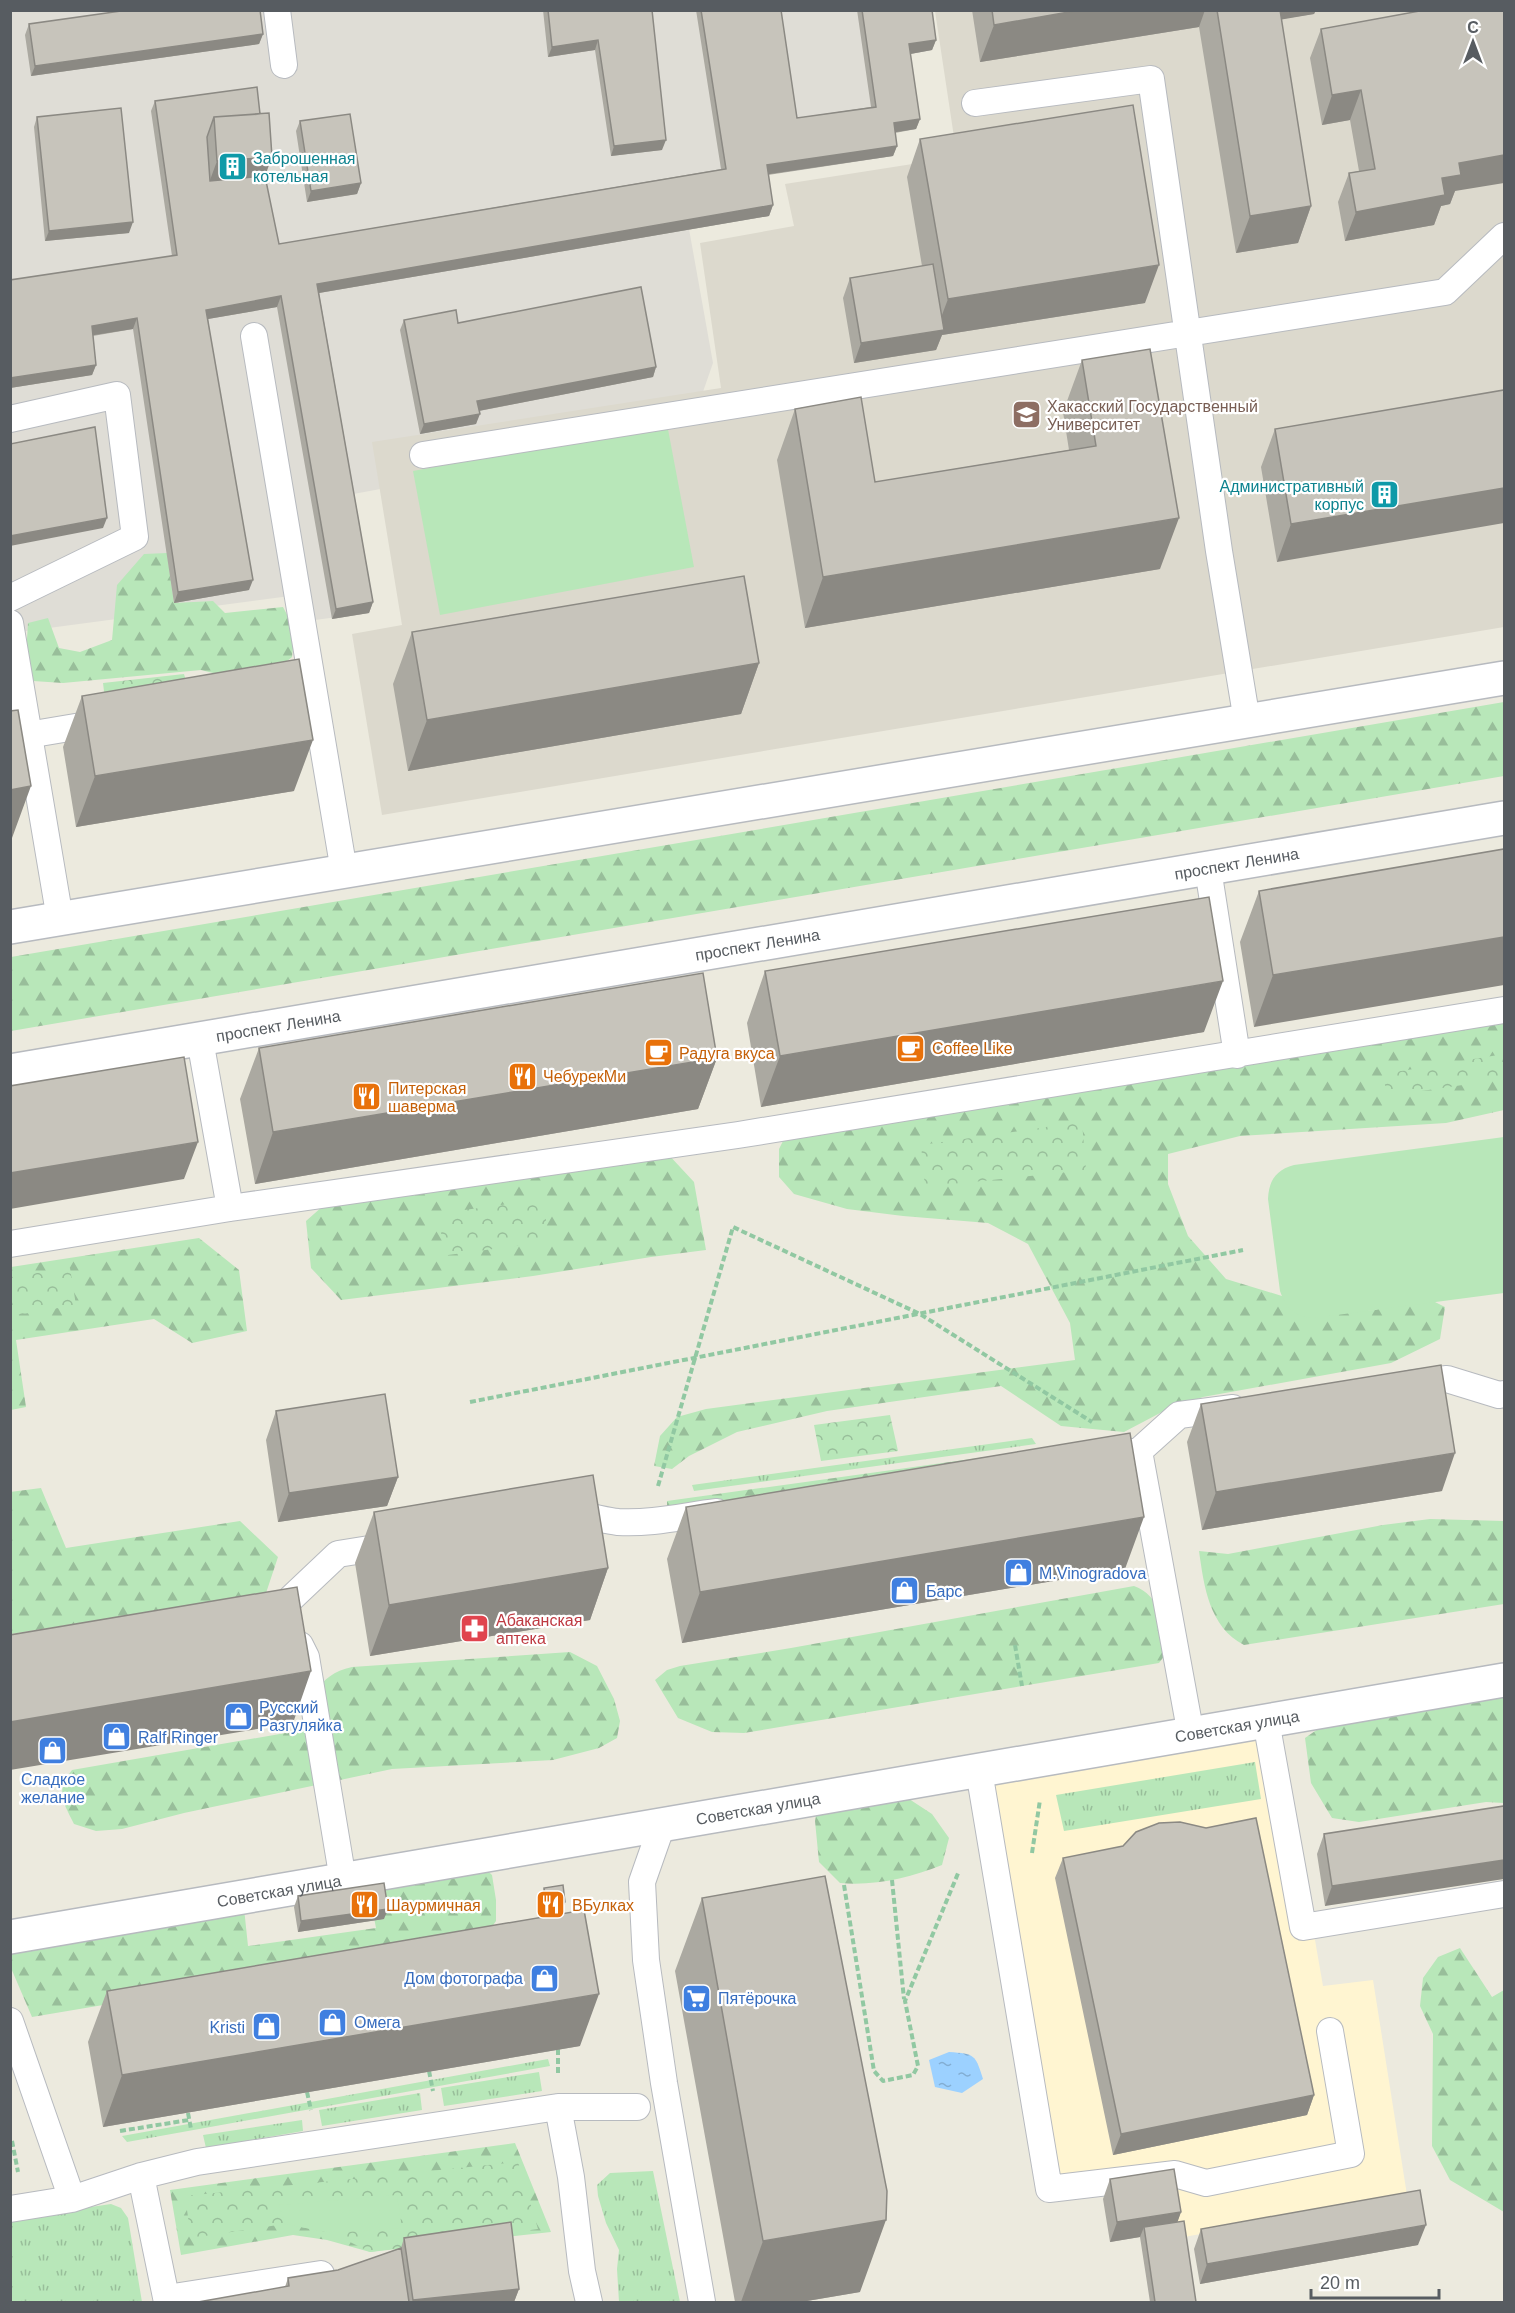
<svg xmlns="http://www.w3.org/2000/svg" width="1515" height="2313" viewBox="0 0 1515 2313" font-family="Helvetica,sans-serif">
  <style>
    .commercial { fill: #fff5d1 }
    .industrial { fill: #dfddd6 }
    .education { fill: #dcd9cd }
    .grass { fill: url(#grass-tufts) }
    .forest { fill: url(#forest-firs) }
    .park { fill: url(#park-crowns) }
    .pitch { fill: #b8e7b9 }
    .water { fill: url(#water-ripples) }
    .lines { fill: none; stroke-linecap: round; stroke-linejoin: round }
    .service-casing { stroke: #b7babf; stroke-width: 28 }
    .minor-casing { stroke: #b7babf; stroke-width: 36 }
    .path { stroke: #91c8a2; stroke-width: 4; stroke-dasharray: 6 3; stroke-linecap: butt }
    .service { stroke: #fff; stroke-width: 26 }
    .minor { stroke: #fff; stroke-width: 33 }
    .wall { fill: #aba9a1 }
    .shaded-wall { fill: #8b8983 }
    .building { fill: #c7c4bb; stroke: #8b8983; stroke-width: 1.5 }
    .labels { text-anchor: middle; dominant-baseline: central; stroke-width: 4.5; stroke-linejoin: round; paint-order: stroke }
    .culture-label { font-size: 16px; fill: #0d838f; stroke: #fff; text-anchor: start }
    .education-label { font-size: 16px; fill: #785e54; stroke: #fff; text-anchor: start }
    .street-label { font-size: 16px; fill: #575c61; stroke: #fff }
    .food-label { font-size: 16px; fill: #c56008; stroke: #fff; text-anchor: start }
    .shop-label { font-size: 16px; fill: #366cbe; stroke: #fff; text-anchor: start }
    .health-label { font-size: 16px; fill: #be3a42; stroke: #fff; text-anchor: start }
  </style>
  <defs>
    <pattern id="grass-tufts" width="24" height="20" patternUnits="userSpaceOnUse" patternTransform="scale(1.5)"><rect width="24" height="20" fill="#b8e7b9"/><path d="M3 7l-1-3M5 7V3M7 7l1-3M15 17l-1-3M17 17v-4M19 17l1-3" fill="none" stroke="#98be9a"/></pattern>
    <pattern id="forest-firs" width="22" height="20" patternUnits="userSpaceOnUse" patternTransform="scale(1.5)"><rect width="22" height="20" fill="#b8e7b9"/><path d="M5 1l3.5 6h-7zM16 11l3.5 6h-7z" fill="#98be9a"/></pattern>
    <pattern id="park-crowns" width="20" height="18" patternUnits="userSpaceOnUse" patternTransform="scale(1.5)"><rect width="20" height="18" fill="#b8e7b9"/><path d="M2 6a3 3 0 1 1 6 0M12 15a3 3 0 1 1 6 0" fill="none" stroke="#98be9a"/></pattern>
    <pattern id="water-ripples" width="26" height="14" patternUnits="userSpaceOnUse" patternTransform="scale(1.5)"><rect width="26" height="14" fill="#9cd1ff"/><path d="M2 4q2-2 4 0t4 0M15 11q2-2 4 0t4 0" fill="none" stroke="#82add2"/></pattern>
  </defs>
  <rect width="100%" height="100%" fill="#eceade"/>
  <path class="commercial" d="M1279,1733L1323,1986L1373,1980L1407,2195L1179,2238L1169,2185L1062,2199L991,1781Z"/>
  <path class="industrial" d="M902,10L932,50L905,55L916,129L890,133L893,156L763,175L769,216L689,229L713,363L689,432L348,495L369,613L299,622L290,596L11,633L10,11Z"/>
  <path class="education" d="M935,11H1504V627L382,815L352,634L402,625L372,442L721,388L700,243L794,226L785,184L957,157Z"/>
  <path class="grass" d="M1032,1438L1036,1444L694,1491L692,1485Z
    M1255,1762L1261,1799L1064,1831L1056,1795Z
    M548,2059L550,2066L127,2142L122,2136Z
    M539,2072L542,2091L444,2106L441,2088Z
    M420,2093L422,2110L322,2126L319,2110Z
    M302,2120L303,2131L206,2148L203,2135Z
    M653,2171L680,2302H619L617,2269L619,2250L606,2223L598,2196L597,2185L610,2173Z
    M111,2204L121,2208L128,2218L142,2302H11L10,2219Z"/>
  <path class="forest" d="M167,553L174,603L213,601L225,613L283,607L295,630L292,657L266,679H237L201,670L63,683L33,681L26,654L28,623L48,618L59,648L80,652L112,640L117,585L144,554Z
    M1504,702V776L11,1031V957Z
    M1504,1022V1110L1446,1123L1240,1136L1168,1154V1184L1188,1236L1226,1279L1282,1296L1319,1312L1375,1310L1395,1303L1433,1301L1445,1307L1440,1339L1391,1363L1203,1397L1162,1412L1124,1432L1061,1426L1001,1386L827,1411L737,1432L689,1456L672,1469L654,1466L660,1436L677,1417L706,1409L1075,1360L1070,1323L1028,1244L988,1223L903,1216L847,1209L794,1194L779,1177V1149L785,1137Z
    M667,1153L694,1182L706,1250L651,1257L533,1276L341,1300L311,1268L306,1221L323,1206Z
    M199,1238L239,1270L247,1331L192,1343L154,1319L16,1340L26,1407L11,1410V1267Z
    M1080,1444L1086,1453L667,1510V1501Z
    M41,1488L66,1548L240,1521L278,1557L266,1593L11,1634L10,1492Z
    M1430,1519L1504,1521V1604L1244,1645C1209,1627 1204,1586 1199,1551L1228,1554L1383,1525Z
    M1134,1586C1161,1596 1163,1623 1171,1647L1159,1663L744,1733L712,1732L678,1718L655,1680L667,1670L680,1666L791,1648Z
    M570,1652L597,1666L614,1699L620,1721L617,1738L599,1748L553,1760L392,1769L184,1813L122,1829L96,1831L74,1824C63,1802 55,1791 72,1770L297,1731C313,1701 315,1675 352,1667Z
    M1504,1688V1803L1486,1802L1359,1822L1332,1818L1311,1783L1305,1738L1328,1722Z
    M903,1795L932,1814L949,1838L942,1865C910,1878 875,1886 840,1883L819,1862L815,1821L819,1799Z
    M474,1858L492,1875L496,1900V1921L482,1941L32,2017L11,1968L10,1948L244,1908L248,1946L376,1928L366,1876Z
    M1460,1948L1492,1997L1504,1990V2212L1450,2180L1432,2146L1433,2034L1420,2006L1423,1978L1438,1957Z
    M515,2143L551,2232L370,2252L327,2240L293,2235L181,2255L170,2190Z"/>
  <path class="park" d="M184,674L191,699L106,708L103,683Z
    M1504,1054V1079L1387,1096L1383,1074Z
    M1082,1122L1086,1170L925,1187L921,1145Z
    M546,1199V1242L448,1255L435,1214Z
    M70,1268L76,1305L11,1316V1277Z
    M890,1415L898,1451L821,1461L814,1425Z
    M518,2162L538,2229L370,2252L332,2233L285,2224L191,2238L185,2196Z"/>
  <path class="pitch" d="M667,424L694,567L440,615L413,471Z
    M1504,1137V1293L1314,1318C1296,1317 1286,1309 1280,1291L1268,1199C1269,1180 1276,1170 1294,1165Z
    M397,2195L402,2228L332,2233L285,2224L279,2205Z"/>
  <path class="water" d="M949,2052C975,2054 975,2054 983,2079L962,2093L935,2087L929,2060Z"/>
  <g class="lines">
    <defs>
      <path id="service" d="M277,10L284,65
        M975,103L1151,79L1219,551L1247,721
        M254,336L344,871
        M10,419L117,395L135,537L10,598
        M423,455L1445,292L1504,236
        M10,623L60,919
        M10,738L105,722
        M1208,869L1237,1055
        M200,1040L230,1208
        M10,1244L230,1208L738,1135L1504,1010
        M1409,1384L1447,1379L1499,1395L1504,1394
        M1139,1451L1179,1415L1233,1408
        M1101,1457L1139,1451L1191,1735
        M566,1516C584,1513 599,1520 618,1522C651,1524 684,1516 717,1512
        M269,1609L283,1606L338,1554L394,1545
        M300,1645L306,1657L343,1880
        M1266,1721L1303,1927L1504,1894
        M979,1771L1049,2189L1175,2174L1206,2183L1351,2154L1330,2031
        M662,1825L642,1882L646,1960L664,2083L702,2302
        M10,2021L72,2199
        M558,2107L571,2177L582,2271L589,2302
        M141,2176L167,2302
        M10,2209L72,2199L141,2176L197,2162L558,2107H637
        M167,2298L321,2274"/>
      <g id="minor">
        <path d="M10,927L1504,678"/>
        <path id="s1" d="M10,1071L1504,818"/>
        <path id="s2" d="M10,1937L1504,1680"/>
      </g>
    </defs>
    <use href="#service" class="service-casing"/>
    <use href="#minor" class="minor-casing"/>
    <path class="path" d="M470,1402L1243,1250
      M658,1486L733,1227L920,1314L1092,1422
      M1015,1645L1022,1686
      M1032,1853L1040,1800
      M892,1880L904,1999
      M844,1885L874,2071L883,2081L913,2075L918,2066L905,2001L959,1871
      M558,2049V2073
      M429,2071L433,2091
      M307,2092L311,2110
      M188,2113L191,2129
      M120,2131L189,2120
      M12,2141L18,2172"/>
    <use href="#service" class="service"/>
    <use href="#minor" class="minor"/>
  </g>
  <path class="wall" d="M543,10H652L662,150L611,156L595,50L548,57Z
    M696,10H781L797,118L871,107L857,10H932L936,40L932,50L910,54L920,119L916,129L895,133L897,146L893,156L768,175L773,205L769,216L319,293L373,602L369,613L332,619L277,307L208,319L249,590L174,603L133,329L93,336L96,365L92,375L10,388V280L172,256L151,111L155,101L257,87L265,176L279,244L721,169Z
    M972,10H1316L1314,14L1281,19L1311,206L1298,243L1236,253L1199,27L980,62Z
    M1410,10H1504L1455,191L1450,204L1441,206L1434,225L1345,241L1338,202L1349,173L1359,171L1350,120L1322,125L1310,58L1321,29L1410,13Z
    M29,24L263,34L259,44L31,76L25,35Z
    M37,117L129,233L45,241L34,127Z
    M300,121L361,183L357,194L307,202L296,131Z
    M920,139L1145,303L942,335L936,350L854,363L843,298L850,278L922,266L907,177Z
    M404,320L458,323L656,367L653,377L479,411L476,424L420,434L400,330Z
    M1082,360L1160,569L805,628L777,460L795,409L875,482L1069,450L1063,412Z
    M1504,390L1277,562L1261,467L1275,429Z
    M412,632L759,663L741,714L408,771L393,684Z
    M82,696L294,791L76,827L63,747Z
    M1504,849L1254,1027L1240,942L1259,891Z
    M765,971L1204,1032L761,1107L747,1023Z
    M259,1048L717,1058L698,1109L255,1184L240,1099Z
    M1201,1404L1442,1491L1202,1530L1187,1442Z
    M276,1411L398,1477L387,1506L278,1522L266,1440Z
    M686,1507L1125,1569L682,1643L667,1559Z
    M374,1512L608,1568L590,1620L370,1656L355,1563Z
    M1504,1806L1325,1906L1317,1854L1324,1834Z
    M1063,1858L1314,2095L1307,2115L1113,2155L1055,1878Z
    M544,1888L562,1912L543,1915L540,1898Z
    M298,1896L384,1919L298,1932L294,1907Z
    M702,1898L860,2292L801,2302H735L675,1971Z
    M107,1991L580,2046L103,2127L88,2042Z
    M1110,2179L1181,2212L1177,2222L1196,2302H1150L1140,2237L1110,2242L1103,2199Z
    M1201,2229L1418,2245L1200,2284L1194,2249Z
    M404,2238L519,2289L514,2302H198L285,2287L288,2278L338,2270L401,2248Z"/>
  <path class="shaded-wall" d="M1080,10H1205L1199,27L980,62L994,25Z
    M1266,10H1316L1314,14L1262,23Z
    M263,34L259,44L31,76L35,66Z
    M598,40L595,50L548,57L552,47Z
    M936,40L932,50L905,55L909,44Z
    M1361,90L1350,120L1322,125L1332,95Z
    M920,119L916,129L890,133L894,123Z
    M666,140L662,150L611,156L614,146Z
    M897,146L893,156L763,175L767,165Z
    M1504,155V183L1455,191L1450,204L1441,206L1434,225L1345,241L1356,212L1442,178L1459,163Z
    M272,157L261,187L206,191L217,161Z
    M361,183L357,194L307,202L311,191Z
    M773,205L769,216L313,294L317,284Z
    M1311,206L1298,243L1236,253L1250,216Z
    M133,222L129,233L45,241L49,231Z
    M1159,265L1145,303L942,335L936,350L854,363L861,343L936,331L948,299Z
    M281,296L277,307L202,320L206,310Z
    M137,318L133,329L88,336L92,326Z
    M96,365L92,375L10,388V378Z
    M656,367L653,377L473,412L477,401Z
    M480,414L476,424L420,434L424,424Z
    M1504,488V523L1277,562L1291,524Z
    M107,518L103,528L10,546V536Z
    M1179,518L1160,569L805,628L823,577Z
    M253,580L249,590L174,603L178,592Z
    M373,602L369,613L332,619L336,609Z
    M759,663L741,714L408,771L427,720Z
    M313,740L294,791L76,827L95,776Z
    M31,786L12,838H10V790Z
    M1504,937V985L1254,1027L1273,975Z
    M1223,981L1204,1032L761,1107L780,1056Z
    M717,1058L698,1109L255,1184L273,1132Z
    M198,1142L184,1179L10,1209V1173Z
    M1455,1453L1442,1491L1202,1530L1216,1492Z
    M398,1477L387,1506L278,1522L289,1493Z
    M1144,1517L1125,1569L682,1643L700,1592Z
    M608,1568L590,1620L370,1656L389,1605Z
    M311,1671L293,1723L10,1770V1722Z
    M1504,1860V1879L1325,1906L1332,1886Z
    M565,1902L562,1912L543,1915L547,1905Z
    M388,1909L384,1919L298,1932L301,1921Z
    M599,1994L580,2046L103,2127L122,2075Z
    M1314,2095L1307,2115L1113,2155L1121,2134Z
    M1181,2212L1174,2232L1144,2227L1140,2237L1110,2242L1117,2222Z
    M886,2220L860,2292L801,2302H741L763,2241Z
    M1426,2225L1418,2245L1200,2284L1207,2264Z
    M519,2289L514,2302H412L413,2300Z"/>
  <path class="building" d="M128,10H260L263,34L35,66L29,24Z
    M548,10H652L666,140L614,146L598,40L552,47Z
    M701,10H781L797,118L876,107L862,10H932L936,40L909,44L920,119L894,123L897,146L767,165L773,205L317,284L373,602L336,609L281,296L206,310L253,580L178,592L137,318L92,326L96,365L10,378V280L177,255L155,101L257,87L260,114L214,117L207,137L210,181L265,176L279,244L726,169Z
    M992,10H1080L994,25Z
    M1217,10H1280L1311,206L1250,216Z
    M1425,10H1504V155L1459,163L1461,175L1442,178L1445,195L1356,212L1349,173L1375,169L1361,90L1332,95L1321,29Z
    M1133,105L1159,265L948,299L920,139Z
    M121,108L133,222L49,231L37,117Z
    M269,113L272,157L217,161L214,117Z
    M350,114L361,183L311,191L300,121Z
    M933,264L944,330L861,343L850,278Z
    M641,287L656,367L477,401L480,414L424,424L404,320L456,310L458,323Z
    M1150,349L1179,518L823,577L795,409L861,397L875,482L1096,446L1082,360Z
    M1504,390V488L1291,524L1275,429Z
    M95,427L107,518L10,536V444Z
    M744,576L759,663L427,720L412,632Z
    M299,659L313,740L95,776L82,696Z
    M18,710L31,786L10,790V711Z
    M1504,849V937L1273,975L1259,891Z
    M1209,897L1223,981L780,1056L765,971Z
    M703,973L717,1058L273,1132L259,1048Z
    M184,1057L198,1142L10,1173V1086Z
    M1441,1365L1455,1453L1216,1492L1201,1404Z
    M385,1394L398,1477L289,1493L276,1411Z
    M1130,1433L1144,1517L700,1592L686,1507Z
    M593,1475L608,1568L389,1605L374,1512Z
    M297,1587L311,1671L10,1722V1635Z
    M1504,1806V1860L1332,1886L1324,1834Z
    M1256,1818L1314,2095L1121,2134L1063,1858L1123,1846L1136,1832L1159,1823L1180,1822L1206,1828Z
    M825,1876L887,2191L886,2220L763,2241L702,1898Z
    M384,1883L388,1909L301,1921L298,1896Z
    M563,1885L565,1902L547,1905L544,1888Z
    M584,1910L599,1994L122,2075L107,1991Z
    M1174,2169L1181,2212L1117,2222L1110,2179Z
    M1420,2190L1426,2225L1207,2264L1201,2229Z
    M1184,2221L1196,2302H1155L1144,2227Z
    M511,2222L519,2289L413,2300L404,2238Z
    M401,2248L409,2302H198L289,2286L288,2278L338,2270Z"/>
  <defs>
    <symbol id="building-square" viewBox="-11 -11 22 22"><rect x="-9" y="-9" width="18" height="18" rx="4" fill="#0f9aa8" stroke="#fff"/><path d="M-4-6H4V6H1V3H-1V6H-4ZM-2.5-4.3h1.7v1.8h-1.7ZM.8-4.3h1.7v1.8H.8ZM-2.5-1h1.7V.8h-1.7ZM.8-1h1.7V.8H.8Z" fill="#fff"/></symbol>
    <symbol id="university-square" viewBox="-11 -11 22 22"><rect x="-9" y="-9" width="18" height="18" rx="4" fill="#8d6e63" stroke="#fff"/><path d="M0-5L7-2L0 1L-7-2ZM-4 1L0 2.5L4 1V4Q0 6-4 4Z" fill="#fff"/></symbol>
    <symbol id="cafe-square" viewBox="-11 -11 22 22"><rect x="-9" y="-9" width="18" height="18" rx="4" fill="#e8710a" stroke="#fff"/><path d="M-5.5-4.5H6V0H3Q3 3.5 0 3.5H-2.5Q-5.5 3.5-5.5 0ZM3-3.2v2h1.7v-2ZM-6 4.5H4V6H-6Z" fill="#fff"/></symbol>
    <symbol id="restaurant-square" viewBox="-11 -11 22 22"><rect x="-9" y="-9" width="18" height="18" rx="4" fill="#e8710a" stroke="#fff"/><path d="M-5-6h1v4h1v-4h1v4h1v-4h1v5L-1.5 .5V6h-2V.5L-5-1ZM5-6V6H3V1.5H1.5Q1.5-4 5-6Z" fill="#fff"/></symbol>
    <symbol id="shop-square" viewBox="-11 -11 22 22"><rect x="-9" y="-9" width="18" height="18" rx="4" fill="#3f7fe0" stroke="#fff"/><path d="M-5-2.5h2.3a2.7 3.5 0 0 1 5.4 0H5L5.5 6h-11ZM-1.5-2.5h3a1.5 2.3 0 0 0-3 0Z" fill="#fff"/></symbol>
    <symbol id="pharmacy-square" viewBox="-11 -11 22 22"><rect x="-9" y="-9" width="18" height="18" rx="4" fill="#e0444e" stroke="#fff"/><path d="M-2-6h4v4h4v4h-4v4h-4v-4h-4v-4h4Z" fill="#fff"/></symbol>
    <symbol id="supermarket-square" viewBox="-11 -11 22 22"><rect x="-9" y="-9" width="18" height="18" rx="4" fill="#3f7fe0" stroke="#fff"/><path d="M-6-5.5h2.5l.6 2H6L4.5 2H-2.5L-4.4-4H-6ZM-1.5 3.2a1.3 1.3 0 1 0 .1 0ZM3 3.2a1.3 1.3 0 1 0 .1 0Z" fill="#fff"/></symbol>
  </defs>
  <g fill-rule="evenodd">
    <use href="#building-square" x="216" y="150" width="33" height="33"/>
    <use href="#university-square" x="1010" y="398" width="33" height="33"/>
    <use href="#building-square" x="1368" y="478" width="33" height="33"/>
    <use href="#cafe-square" x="894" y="1032" width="33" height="33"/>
    <use href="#cafe-square" x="642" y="1036" width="33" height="33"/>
    <use href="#restaurant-square" x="506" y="1060" width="33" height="33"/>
    <use href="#restaurant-square" x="350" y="1080" width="33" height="33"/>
    <use href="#shop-square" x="1002" y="1556" width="33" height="33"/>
    <use href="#shop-square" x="888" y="1574" width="33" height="33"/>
    <use href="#pharmacy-square" x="458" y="1612" width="33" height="33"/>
    <use href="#shop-square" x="222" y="1700" width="33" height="33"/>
    <use href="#shop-square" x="100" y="1720" width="33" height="33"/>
    <use href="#shop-square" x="36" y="1734" width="33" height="33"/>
    <use href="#restaurant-square" x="348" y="1888" width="33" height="33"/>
    <use href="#restaurant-square" x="534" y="1888" width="33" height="33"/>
    <use href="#shop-square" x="528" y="1962" width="33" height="33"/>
    <use href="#supermarket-square" x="680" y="1982" width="33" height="33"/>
    <use href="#shop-square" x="316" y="2006" width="33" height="33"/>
    <use href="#shop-square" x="250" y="2010" width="33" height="33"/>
  </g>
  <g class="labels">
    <g class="culture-label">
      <text x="253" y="158">Заброшенная<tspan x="253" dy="18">котельная</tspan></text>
      <text x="1364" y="486" text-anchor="end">Административный<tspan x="1364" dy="18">корпус</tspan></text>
    </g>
    <g class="education-label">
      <text x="1047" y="406">Хакасский Государственный<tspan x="1047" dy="18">Университет</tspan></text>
    </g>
    <g class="street-label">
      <text stroke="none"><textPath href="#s1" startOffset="1244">проспект Ленина</textPath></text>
      <text stroke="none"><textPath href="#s1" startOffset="758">проспект Ленина</textPath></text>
      <text stroke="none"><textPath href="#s1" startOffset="272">проспект Ленина</textPath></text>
      <text stroke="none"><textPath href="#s2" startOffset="1245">Советская улица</textPath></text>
      <text stroke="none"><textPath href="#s2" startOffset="759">Советская улица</textPath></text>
      <text stroke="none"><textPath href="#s2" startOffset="273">Советская улица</textPath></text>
    </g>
    <g class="food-label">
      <text x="932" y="1048">Coffee Like</text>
      <text x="679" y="1053">Радуга вкуса</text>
      <text x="543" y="1076">ЧебурекМи</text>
      <text x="388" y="1088">Питерская<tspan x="388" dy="18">шаверма</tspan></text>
      <text x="386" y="1905">Шаурмичная</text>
      <text x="572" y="1905">ВБулках</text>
    </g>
    <g class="shop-label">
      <text x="1039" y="1573">M.Vinogradova</text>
      <text x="926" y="1591">Барс</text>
      <text x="259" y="1707">Русский<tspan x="259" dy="18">Разгуляйка</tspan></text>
      <text x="138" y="1737">Ralf Ringer</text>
      <text x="53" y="1779" text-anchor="middle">Сладкое<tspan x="53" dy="18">желание</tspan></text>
      <text x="523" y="1978" text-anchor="end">Дом фотографа</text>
      <text x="718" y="1998">Пятёрочка</text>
      <text x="354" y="2022">Омега</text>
      <text x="245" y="2027" text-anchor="end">Kristi</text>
    </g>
    <g class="health-label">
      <text x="496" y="1620">Абаканская<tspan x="496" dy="18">аптека</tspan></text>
    </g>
  </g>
  <rect width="1515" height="2313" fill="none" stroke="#575c61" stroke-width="24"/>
  <g transform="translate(1473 42)" stroke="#ffffff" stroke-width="4.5" paint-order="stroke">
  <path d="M0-4.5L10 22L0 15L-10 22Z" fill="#575c61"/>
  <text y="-9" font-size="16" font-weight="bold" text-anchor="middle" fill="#575c61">С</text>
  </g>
  <path d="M1311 2289v9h128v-9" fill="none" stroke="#575c61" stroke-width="3"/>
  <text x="1320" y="2289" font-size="18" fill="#575c61" stroke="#ffffff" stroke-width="4.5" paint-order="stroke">20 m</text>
</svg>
